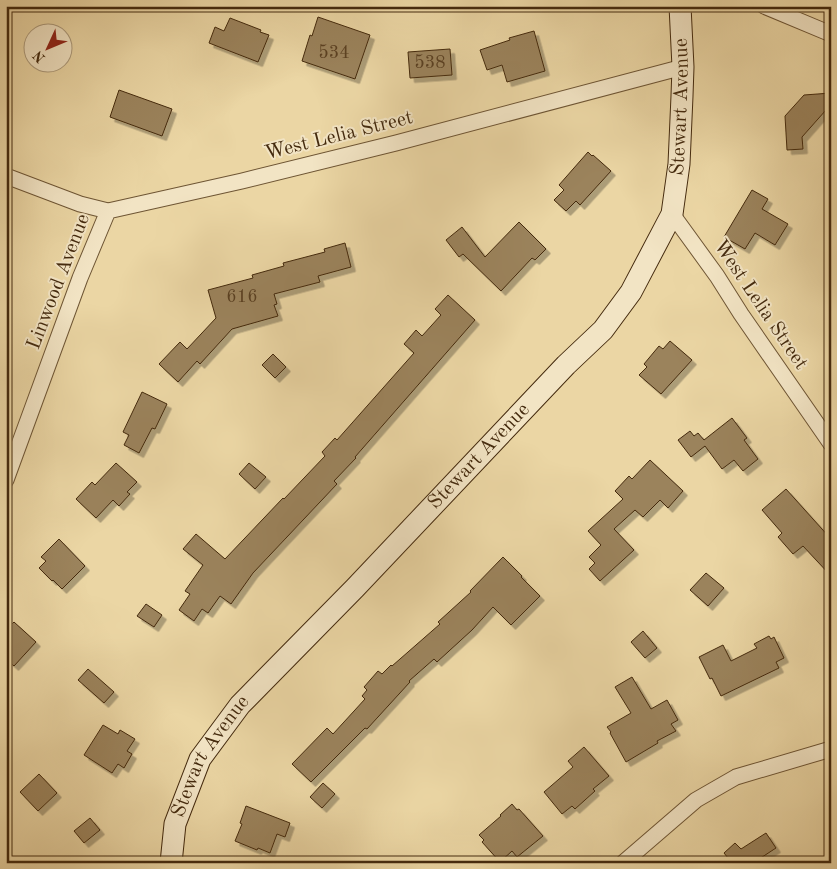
<svg xmlns="http://www.w3.org/2000/svg" width="837" height="869" viewBox="0 0 837 869" font-family="'Old Standard TT',serif">
  <style>
    .building { fill: #9b835c; stroke: #442a0e; filter: url(#shadow) }
    .lines { fill: none; stroke-linecap: round; stroke-linejoin: round }
    .street-casing { stroke: #6e5534; stroke-width: 17 }
    .secondary-casing { stroke: #442a0e; stroke-width: 23 }
    .street { stroke: #f2e4c4; stroke-width: 15 }
    .secondary { stroke: #f2e4c4; stroke-width: 21 }
    .labels { text-anchor: middle; dominant-baseline: central; stroke-width: 4; stroke-linejoin: round; paint-order: stroke }
    .number-label { font-size: 18px; fill: #5a4022 }
    .street-label { font-size: 20px; fill: #442a0e; stroke: #f2e4c4 }
  </style>
  <defs>
    <filter id="shadow"><feDropShadow dx="4.5" dy="4.5" stdDeviation="0" flood-color="#0004"/></filter>
  </defs>
  <rect width="100%" height="100%" fill="#ebd6a4"/>
  <filter id="stains"><feTurbulence type="fractalNoise" baseFrequency=".004" numOctaves="4"/><feColorMatrix values="0 0 0 0 .2 0 0 0 0 .09 0 0 0 0 .02 0 0 0 .5 -.17"/></filter>
  <radialGradient id="worn" r=".72"><stop offset=".6" stop-color="#630" stop-opacity="0"/><stop offset="1" stop-color="#630" stop-opacity=".3"/></radialGradient>
  <path class="building" d="M318,17L370,35L355,79L302,61L310,35L312,36Z
    M230,18L261,30L260,32L269,35L258,62L209,43L215,27L224,31Z
    M534,31L545,71L507,82L502,65L487,70L480,50L510,40L509,38Z
    M450,49L452,75L410,78L408,52Z
    M119,90L172,109L162,136L110,117Z
    M831,93V110H826L802,137L803,149L787,150L785,116L804,95Z
    M588,152L592,156L593,155L611,171L580,205L576,201L566,211L554,200L564,190L559,185Z
    M752,190L768,199L762,209L788,224L775,245L755,233L745,249L724,237Z
    M519,222L546,249L535,260L532,258L501,291L463,254L459,257L446,240L462,227L485,257Z
    M345,243L351,267L318,276L320,282L274,294L277,304L274,305L278,316L232,329L200,364L197,361L178,382L159,364L180,342L187,349L216,318L208,290L253,278L252,275L284,266L283,263L325,252L324,249Z
    M448,295L475,320L355,457L356,458L334,481L337,484L253,573L231,604L220,596L208,613L202,609L194,621L179,610L190,594L185,591L203,565L183,549L196,534L225,559L283,498L284,499L325,456L322,452L335,438L337,440L414,353L404,344L416,330L422,336L441,315L435,309Z
    M670,341L692,360L661,394L639,375L647,367L644,364L659,346L663,349Z
    M273,354L286,367L275,378L262,365Z
    M142,392L167,404L155,429L152,428L139,453L124,445L129,435L123,432Z
    M732,418L747,438L744,440L758,459L743,471L734,460L722,469L705,446L691,457L678,440L690,431L694,436L698,433L704,440Z
    M650,460L683,491L668,508L660,500L643,517L635,510L614,529L634,550L600,581L589,569L595,563L589,557L601,545L588,531L623,499L615,491L629,476L632,479Z
    M116,463L137,482L127,492L130,494L119,506L113,500L96,518L76,499L92,482L95,485Z
    M249,463L266,477L255,489L239,474Z
    M786,489L831,539V576L803,546L793,554L778,537L782,533L762,510Z
    M59,539L85,566L62,589L53,580L52,581L39,568L46,561L41,557Z
    M503,557L522,576L521,577L540,596L511,625L493,607L472,630L437,662L434,659L409,681L410,682L367,729L365,728L311,782L292,764L327,728L333,734L365,699L362,696L367,690L364,687L378,671L382,674L391,665L392,666L440,624L438,622L471,592L470,591Z
    M706,573L724,588L708,606L690,590Z
    M146,604L162,615L154,627L137,616Z
    M14,622L36,642L14,666L6,659V630Z
    M643,631L657,648L645,658L631,642Z
    M769,636L771,639L774,637L784,658L776,662L779,668L721,696L712,678L710,679L699,657L723,645L731,661L757,648L754,644Z
    M88,669L114,692L104,703L78,680Z
    M632,677L651,709L667,700L678,720L671,724L676,731L657,741L658,743L626,762L610,733L611,732L607,727L631,713L615,687Z
    M103,725L118,734L120,730L135,739L127,751L132,754L124,768L118,764L112,773L84,755Z
    M584,747L609,776L593,789L595,791L575,809L572,806L562,814L544,792L573,767L568,761Z
    M39,774L57,793L38,811L20,792Z
    M323,783L335,794L322,808L310,797Z
    M512,804L517,810L519,809L543,836L517,857L512,851L500,862L482,842L484,840L479,835L501,816L500,815Z
    M246,806L290,823L285,837L277,834L270,853L258,848L257,850L235,841L242,824L240,823Z
    M90,818L100,830L84,843L74,831Z
    M766,833L776,848L753,863H721L728,858L724,853L735,843L741,849Z"/>
  <g class="lines">
    <defs>
      <path id="street" d="M764,6L831,34
        M6,176L80,204L108,211L242,181L396,143L683,67
        M672,214L717,276L741,314L831,444
        M6,480L80,278L108,211
        M623,863L696,800L736,777L831,749"/>
      <g id="secondary">
        <path id="s1" d="M171,863L175,824L200,759L240,705L355,588L566,365L603,330L631,292L672,214L679,164L682,96L683,67L680,6"/>
      </g>
    </defs>
    <use href="#street" class="street-casing"/>
    <use href="#secondary" class="secondary-casing"/>
    <use href="#street" class="street"/>
    <use href="#secondary" class="secondary"/>
  </g>
  <g class="labels">
    <g class="number-label">
      <text x="334" y="53">534</text>
      <text x="430" y="63">538</text>
      <text x="242" y="297">616</text>
    </g>
    <g class="street-label">
      <text stroke="none"><textPath href="#s1" startOffset="941">Stewart Avenue</textPath></text>
      <text transform="translate(339 136) rotate(-14)">West Lelia Street</text>
      <text transform="translate(59 282) rotate(-69)">Linwood Avenue</text>
      <text transform="translate(760 305) rotate(56)">West Lelia Street</text>
      <text stroke="none"><textPath href="#s1" startOffset="521">Stewart Avenue</textPath></text>
      <text stroke="none"><textPath href="#s1" startOffset="116">Stewart Avenue</textPath></text>
    </g>
  </g>
  <rect width="837" height="869" fill="none" stroke="#ebd6a4" stroke-width="25"/>
  <rect x="8" y="8" width="822" height="854" fill="none" stroke="#442a0e" stroke-width="2.5"/>
  <rect x="12" y="12" width="812" height="844" fill="none" stroke="#442a0e"/>
  <g transform="translate(48 48) rotate(226)"><circle r="24" fill="#f2e4c4" stroke="#ac9a7b"/>
  <path d="M0-4L9 19L0 12L-9 19Z" fill="#8f2418"/>
  <text y="-8" font-size="14" font-weight="bold" text-anchor="middle" fill="#442a0e">N</text>
  </g>
  <rect width="100%" height="100%" filter="url(#stains)"/>
  <rect width="100%" height="100%" fill="url(#worn)"/>
</svg>
